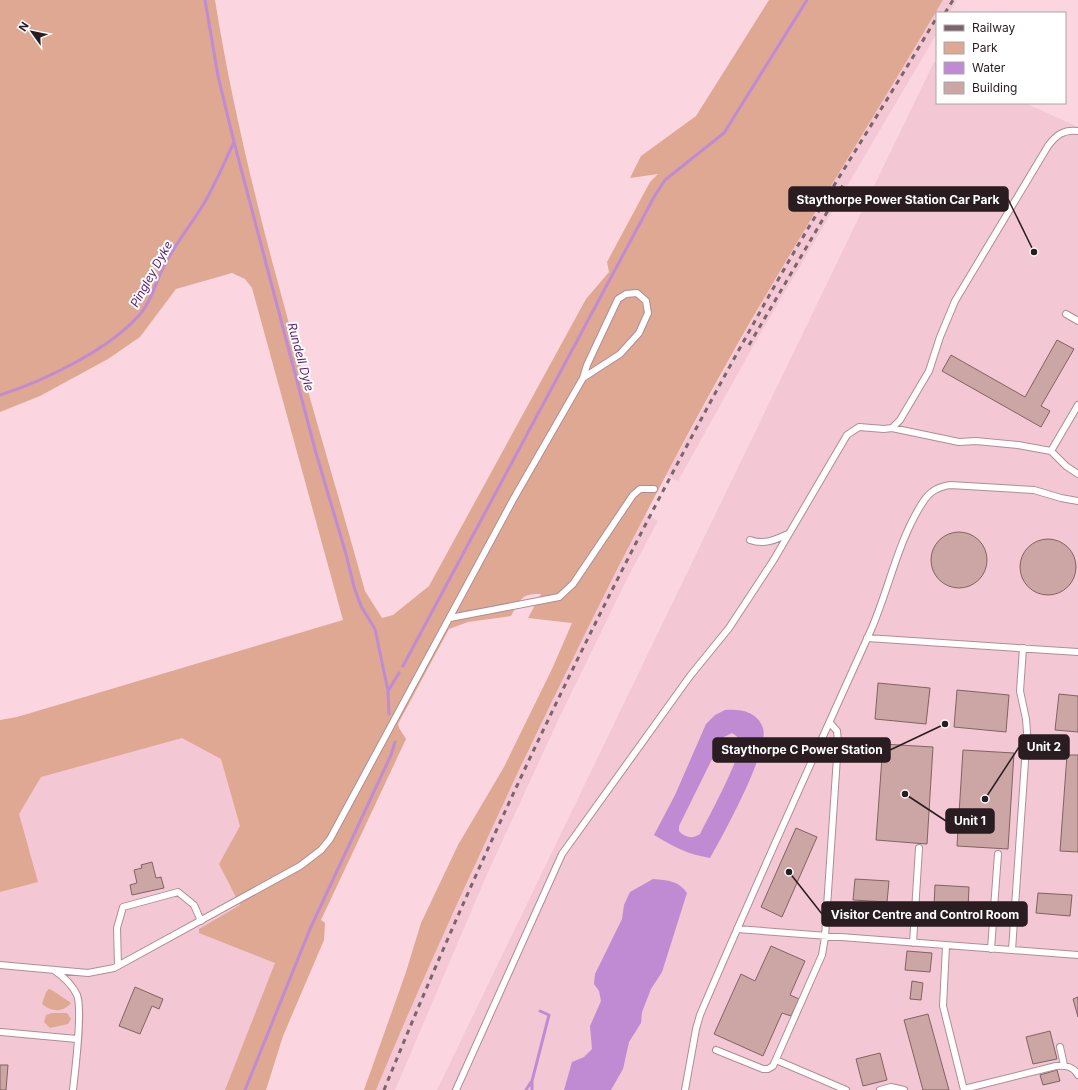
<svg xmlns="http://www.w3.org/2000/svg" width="1078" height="1090" viewBox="0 0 1078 1090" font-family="Inter,sans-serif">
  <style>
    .built { fill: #f3c7d3 }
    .green { fill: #dea892 }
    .water { fill: #c08bd3; fill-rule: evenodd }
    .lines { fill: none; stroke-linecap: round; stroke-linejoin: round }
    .stream { stroke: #c08bd3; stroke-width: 3 }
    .building { fill: #cba6a4; stroke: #836261 }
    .lane-casing { stroke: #af8d96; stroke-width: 8 }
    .lane { stroke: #fff; stroke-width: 6 }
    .rail { stroke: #7b646b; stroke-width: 3; stroke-dasharray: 5 5; stroke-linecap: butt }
    .labels { text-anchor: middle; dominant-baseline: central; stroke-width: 4; stroke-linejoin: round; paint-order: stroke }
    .water-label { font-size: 12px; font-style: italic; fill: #5c1a70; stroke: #fff }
    .leader { fill: none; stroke: #2a1d21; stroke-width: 1.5 }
    .callout-dot { fill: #2a1d21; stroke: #fff; stroke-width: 1.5 }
    .callout { fill: #2a1d21; stroke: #2a1d21; stroke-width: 1.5 }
    .callout-label { font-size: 12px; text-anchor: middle; font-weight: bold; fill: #fff }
  </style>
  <rect width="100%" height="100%" fill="#fbd6e0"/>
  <path class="built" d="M943,0H957L949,13H937V33L756,341L678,481L666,475L785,261Z
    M934,62L937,63V103H1025L1078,127V1090H437Z
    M646,514L658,521L627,579L561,714L488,872L395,1090H376L409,1010L503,804L574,655Z
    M243,678L312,937L253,1090H0V745Z"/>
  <path class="green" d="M0,0H215C247,200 311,396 365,591L382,618L393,615L429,586L586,299L609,272L607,262L650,182L658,174L630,178L641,156L696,116L769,0H943C875,116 803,229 737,345C659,483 588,625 520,768C470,875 421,981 376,1090H364L406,972L421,923L458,845L504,767L552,669L572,623L528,618L541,594C521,593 520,600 511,616L468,622L449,629L398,724L399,728L406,739L321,920L325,923L324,940L283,1036L266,1090H225L275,963L199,933V929L240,905L219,864L240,826L221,759L182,738L41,777L19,814L38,882L0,892V720L17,717L343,620L252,288L245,279L232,273L176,289L140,337L108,359L40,396L0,412Z
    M49,989C51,989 70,1002 71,1003C62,1013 52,1012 42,1004L46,992Z
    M52,1013H67L71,1019L68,1024L50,1028L44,1022L46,1015Z"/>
  <path class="water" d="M725,710C740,709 757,711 763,728C770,750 722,837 710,858C687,854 674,847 654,835L675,795L706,724L715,715ZM732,733C736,736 740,738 740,742C742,756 708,818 700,834C693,839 685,838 679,831V826L720,743L724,737Z
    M653,879C668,880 679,881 687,893L662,972L651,989L642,1012L641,1023L629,1042L623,1069L611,1090H564L572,1062L584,1057L592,1049L590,1026L601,1001L599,991L594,984L595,974L622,919L624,905L630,892Z"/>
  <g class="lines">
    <path class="stream" d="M205,0L218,76L234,142L316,453L346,554L354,587L361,606L375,629L388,691L389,714
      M0,395C44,381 111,349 141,313C153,299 156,280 165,264C176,243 191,225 203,205C215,185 224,163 234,142
      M403,666L654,197L665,180L724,133L807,0
      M388,691L399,673
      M245,1090L310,929L391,755L395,742
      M526,1090L531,1082
      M532,1090V1081L549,1015L540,1011"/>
  </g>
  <path class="building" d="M1057,340L1074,349L1041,406L1050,411L1041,427L942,371L951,355L1025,397Z
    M931 560a28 28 0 1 1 56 0a28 28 0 1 1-56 0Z
    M1020 567a28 28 0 1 1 56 0a28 28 0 1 1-56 0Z
    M878,683L930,688L926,724L875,719Z
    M957,690L1009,695L1006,732L954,727Z
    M1059,694L1078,696V732L1055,730Z
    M883,744L933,747L927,844L876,840Z
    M963,750L1014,753L1008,849L957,846Z
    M1067,755H1078V852L1060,851Z
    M796,828L817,837L782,917L761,907Z
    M152,862L156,878L161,877L164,888L132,895L130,885L137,883L134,870L142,868L141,865Z
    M855,879L889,881L887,902L853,900Z
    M935,885L969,887L968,908L934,906Z
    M1038,893L1072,895L1070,916L1036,913Z
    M771,946L805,961L790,995L799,999L791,1016L782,1013L763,1056L714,1034L741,974L755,981Z
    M907,951L932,953L930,972L905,970Z
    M912,981L923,983L921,1000L910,999Z
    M135,987L163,999L159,1009L152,1006L140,1034L119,1026Z
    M1078,997V1017L1073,999Z
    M928,1014L949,1090H923L904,1020Z
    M1050,1031L1057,1059L1033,1064L1026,1037Z
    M880,1053L887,1080L863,1086L856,1059Z
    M0,1065H8L6,1090H0Z
    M1057,1070L1060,1081L1043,1085L1040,1075Z"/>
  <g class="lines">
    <defs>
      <path id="lane" d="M1066,314L1078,321
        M892,428L959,442L976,441L1018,445L1051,451L1066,466L1078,474
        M1051,451L1078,405
        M750,540C764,545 775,540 788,534
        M450,618L559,597L573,584L633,495L640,489H654
        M867,638L1078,652
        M737,929L1078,955
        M913,943L919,848
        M946,946L943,1006L964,1090
        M991,949L998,854
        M1012,950L1027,732L1026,719L1020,691L1023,648
        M0,965L88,973L114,968L300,866L321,850L330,839L514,498L583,378L587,365L618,299L626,294L637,293L646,301L648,313L639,333L620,354L583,378
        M118,966L117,928L123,907L178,892L194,905L201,921
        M54,970C64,977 72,984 77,995C83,1010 75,1071 73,1090
        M1,1032L77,1039
        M1060,1047L1064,1065
        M716,1050L763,1069H768L773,1066L822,955L825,937L838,742L837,731L830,723
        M776,1060L846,1090
        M964,1089L1056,1066C1065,1065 1073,1066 1078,1075
        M456,1090L562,854L690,676L729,628L773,561L847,435L859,427L884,429L892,428L900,420L929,371L940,337L955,301L1048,146C1056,135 1064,129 1078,131
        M685,1090L696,1029L700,1015C755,886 813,758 871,630C889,589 898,540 923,502C930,491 938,487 950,485L1034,490L1061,498L1078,501
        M880,1090L891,1087L904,1090"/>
    </defs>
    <use href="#lane" class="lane-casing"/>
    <use href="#lane" class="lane"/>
    <path class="rail" d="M945,13L953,0
      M749,345L843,185
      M384,1090C494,820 622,558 765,303C819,206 880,113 937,17"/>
  </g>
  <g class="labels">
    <g class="water-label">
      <text transform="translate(151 274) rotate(-61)">Pingley Dyke</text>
      <text transform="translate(301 357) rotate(75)">Rundell Dyle</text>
    </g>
  </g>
  <path class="leader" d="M1034 252L1008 199M985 799L1019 747M945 724L890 750M905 794L946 821M789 872L822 914"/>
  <g class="callout-dot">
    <circle cx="1034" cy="252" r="4"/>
    <circle cx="985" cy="799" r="4"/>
    <circle cx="945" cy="724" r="4"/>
    <circle cx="905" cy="794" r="4"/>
    <circle cx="789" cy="872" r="4"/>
  </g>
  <g class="callout">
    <rect x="789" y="187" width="219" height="24" rx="4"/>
    <rect x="1019" y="735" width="50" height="24" rx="4"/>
    <rect x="713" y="738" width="177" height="24" rx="4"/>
    <rect x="946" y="809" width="48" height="24" rx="4"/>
    <rect x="822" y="902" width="205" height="24" rx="4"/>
  </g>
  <g class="callout-label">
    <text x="898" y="204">Staythorpe Power Station Car Park</text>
    <text x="1044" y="751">Unit 2</text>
    <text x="802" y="754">Staythorpe C Power Station</text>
    <text x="970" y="825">Unit 1</text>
    <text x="925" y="919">Visitor Centre and Control Room</text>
  </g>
  <rect x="936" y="12" width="130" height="92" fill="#ffffff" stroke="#aaa5a6"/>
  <rect x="944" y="25" width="20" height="6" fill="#7b646b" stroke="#aaa5a6"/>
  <text x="972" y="32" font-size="12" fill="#2a1d21">Railway</text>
  <rect x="944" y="42" width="20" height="12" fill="#dea892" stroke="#aaa5a6"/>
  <text x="972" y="52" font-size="12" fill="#2a1d21">Park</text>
  <rect x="944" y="62" width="20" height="12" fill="#c08bd3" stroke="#aaa5a6"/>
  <text x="972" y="72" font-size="12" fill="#2a1d21">Water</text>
  <rect x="944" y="82" width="20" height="12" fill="#cba6a4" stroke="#aaa5a6"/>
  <text x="972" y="92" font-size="12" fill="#2a1d21">Building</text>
  <g transform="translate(32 32) rotate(303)" stroke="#ffffff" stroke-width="3" paint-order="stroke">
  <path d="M0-3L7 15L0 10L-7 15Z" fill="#2a1d21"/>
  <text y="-6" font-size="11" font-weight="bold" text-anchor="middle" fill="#2a1d21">N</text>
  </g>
</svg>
